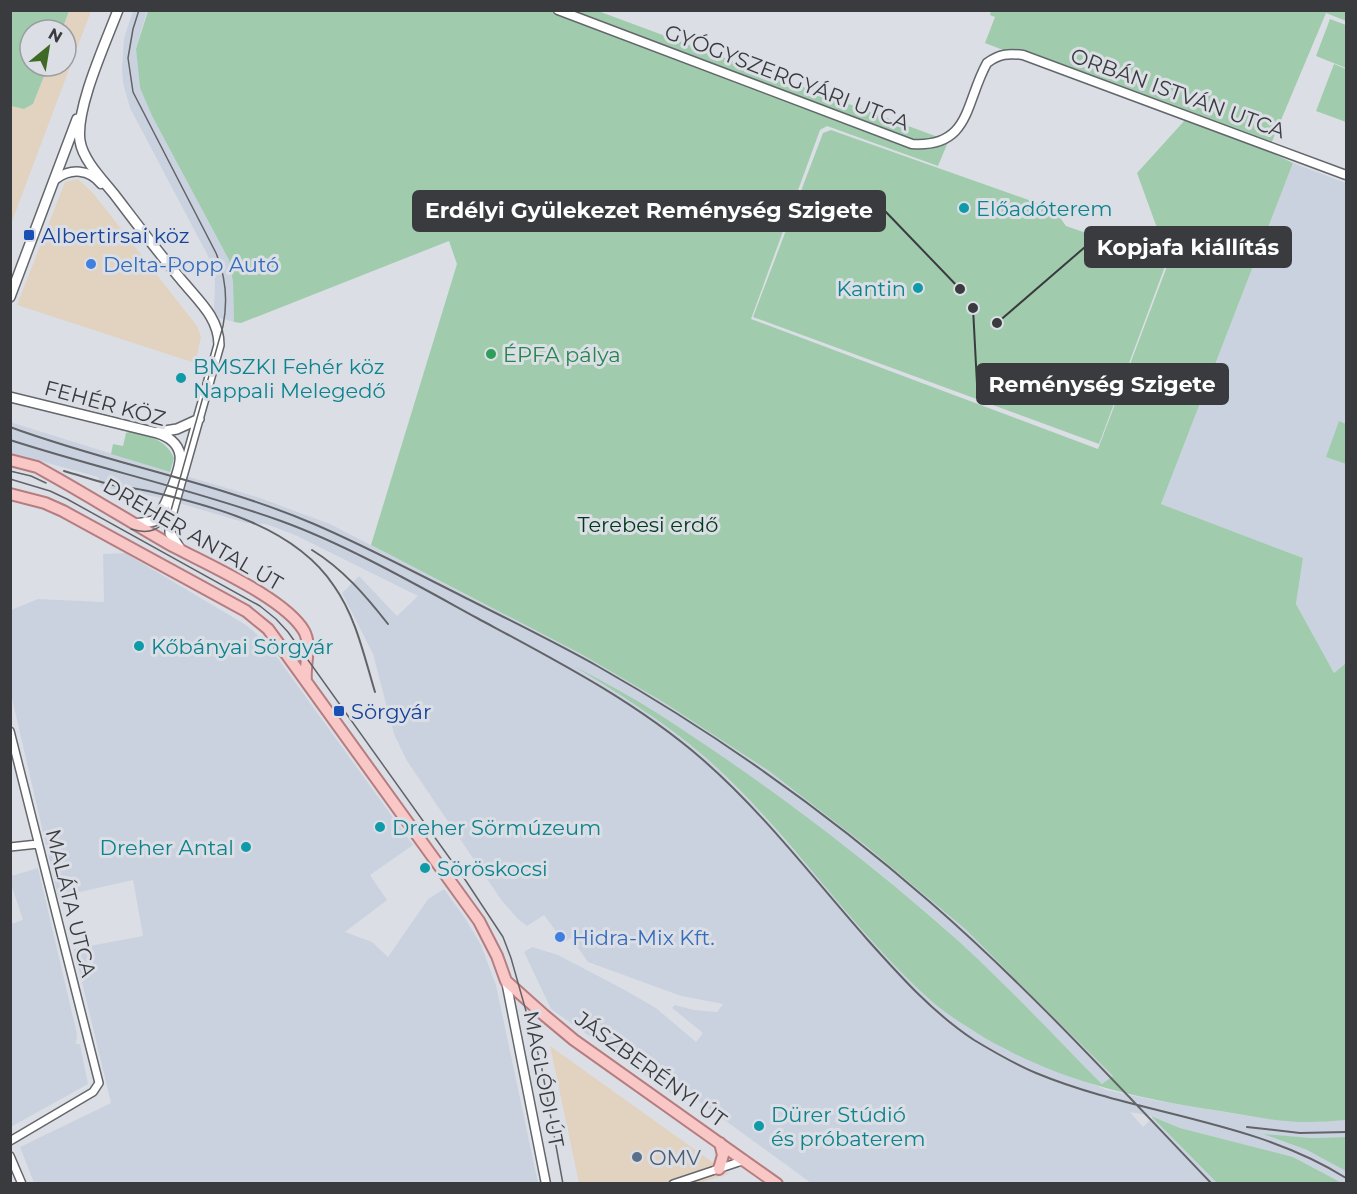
<svg xmlns="http://www.w3.org/2000/svg" width="1357" height="1194" viewBox="0 0 1357 1194" font-family="Montserrat,sans-serif">
  <style>
    .commercial { fill: #e2d2c0 }
    .built { fill: #cbd2df }
    .green { fill: #a0ccad }
    .lines { fill: none; stroke-linecap: round; stroke-linejoin: round }
    .minor-casing { stroke: #63676c; stroke-width: 10 }
    .tertiary-casing { stroke: #63676c; stroke-width: 11 }
    .secondary-casing { stroke: #63676c; stroke-width: 12 }
    .primary-casing { stroke: #b57d7f; stroke-width: 14 }
    .minor { stroke: #fff; stroke-width: 7 }
    .tertiary { stroke: #fff; stroke-width: 8 }
    .secondary { stroke: #fff; stroke-width: 9 }
    .primary { stroke: #fac7c7; stroke-width: 10 }
    .tram { stroke: #616367; stroke-width: 1.5 }
    .rail { stroke: #616367; stroke-width: 2 }
    .culture-dot { fill: #0f9aa8; stroke: #dbdfe5; stroke-width: 2 }
    .transit-dot { fill: #1a4fb4; stroke: #dbdfe5; stroke-width: 2 }
    .shop-dot { fill: #3f7fe0; stroke: #dbdfe5; stroke-width: 2 }
    .leisure-dot { fill: #2e9e5b; stroke: #dbdfe5; stroke-width: 2 }
    .service-dot { fill: #5c6f8a; stroke: #dbdfe5; stroke-width: 2 }
    .labels { text-anchor: middle; dominant-baseline: central; stroke-width: 6; stroke-linejoin: round; paint-order: stroke }
    .street-label { font-size: 21px; fill: #3a3b3e; stroke: #dbdfe5 }
    .culture-label { font-size: 21px; fill: #0d838f; stroke: #dbdfe5; text-anchor: start }
    .transit-label { font-size: 21px; fill: #164399; stroke: #dbdfe5; text-anchor: start }
    .shop-label { font-size: 21px; fill: #366cbe; stroke: #dbdfe5; text-anchor: start }
    .leisure-label { font-size: 21px; fill: #27864d; stroke: #dbdfe5; text-anchor: start }
    .park-label { font-size: 21px; fill: #00381b; stroke: #dbdfe5 }
    .service-label { font-size: 21px; fill: #4e5e75; stroke: #dbdfe5; text-anchor: start }
    .leader { fill: none; stroke: #3a3b3e; stroke-width: 2 }
    .callout-dot { fill: #3a3b3e; stroke: #dbdfe5; stroke-width: 2 }
    .callout { fill: #3a3b3e; stroke: #3a3b3e; stroke-width: 2 }
    .callout-label { font-size: 22px; text-anchor: middle; font-weight: bold; fill: #fff }
  </style>
  <rect width="100%" height="100%" fill="#dbdfe5"/>
  <path class="commercial" d="M69,11H91L11,224V106L24,109L33,104L48,66H66V30H62Z
    M78,179L93,193L197,326L201,337L195,363L17,305L65,182Z
    M550,1046L729,1174L700,1183H579Z"/>
  <path class="built" d="M133,11H147L136,49L140,88L152,116L229,260L233,282L234,322L219,318L214,310L215,282L208,256L130,108L123,83L122,68L124,38Z
    M1293,163L1346,183V663L1334,673L1296,604L1303,558L1161,504Z
    M10,422L170,472L162,498L101,487L98,477L11,453Z
    M186,476L260,498L330,524L581,654L663,702L769,771L817,806L912,883L964,928L1113,1076L1103,1085L991,972L939,923L874,869L656,713L592,676L654,716L706,757L755,806L893,963L929,999L969,1028L1007,1050L1107,1090L1153,1100L1254,1117L1309,1122L1346,1120V1137L1311,1138L1266,1135L1307,1150L1343,1168L1346,1171V1183H1342L1293,1157L1180,1128L1151,1116L1130,1112L1143,1127L1153,1117L1217,1183H811L679,1087L673,1095L551,1009L524,952L532,947L558,955L623,989L656,1008L696,1042L703,1033L672,1008L675,1005L694,1010L717,1012L723,1004L681,996L588,962L571,938L564,942L544,915L527,926L518,919L502,901L407,761L394,734L373,654L342,593L359,576L397,616L418,596L295,535L266,524L246,523L179,503Z
    M125,553L246,625L266,642L413,845L370,875L387,900L345,932L372,942L388,957L428,899L444,889L465,918L481,945L496,985L538,1183H34L20,1147L111,1103L74,949L143,936L133,880L58,897L11,694V610L38,599L104,602L103,554Z
    M38,868L77,1034L76,1044H80L88,1084L11,1127V924L23,920L11,884V876Z"/>
  <path class="green" d="M10,11H69L62,30H30V66H48L33,104L24,109L11,106Z
    M148,11H598L938,137L955,125L938,166L827,126L820,130L751,319L1098,449L1169,261L1137,173L1185,120L985,43L995,17L990,15L991,11H1346V21L1326,13L1268,151L1293,163L1161,504L1303,558L1296,604L1334,673L1346,663V1120C1334,1121 1321,1122 1309,1122C1275,1122 1240,1114 1207,1109C1127,1096 1056,1079 985,1038C966,1026 944,1013 928,998C847,924 787,829 705,757C665,722 619,694 574,666C602,681 630,696 657,713C755,776 849,846 937,922C996,973 1048,1030 1102,1084L1113,1076L964,928L865,845L769,771L663,702L581,654L371,545L457,264L449,241L241,323L234,322L233,282L229,260L152,116L140,88L136,49Z
    M1330,19L1346,25V68L1316,56Z
    M1334,64L1346,69V122L1316,111Z
    M831,130L1054,209L1066,226L1167,261L1099,444L753,317L823,133Z
    M1339,421L1346,424V464L1326,457Z
    M131,431C148,436 166,439 174,458L170,472L111,454L113,444L123,446L126,433Z
    M1151,1116L1180,1128L1293,1157L1342,1183H1217Z
    M1263,1134L1311,1138L1346,1137V1171L1307,1150Z"/>
  <g class="lines">
    <defs>
      <path id="minor" d="M10,731L99,1083L93,1092L10,1141
        M10,847L38,844
        M10,1156L22,1184
        M673,1184L745,1160"/>
      <path id="tertiary" d="M558,10L912,144C971,148 965,102 987,63C999,54 1008,53 1023,55L1346,175
        M56,179C71,168 89,169 101,184
        M506,981L546,1184"/>
      <path id="secondary" d="M118,10C106,42 75,109 80,141C83,160 102,179 114,194C137,224 160,255 184,283C200,302 219,319 219,345L170,519V533L180,549
        M10,297L77,119
        M10,397L157,433C167,436 178,443 180,455C182,467 164,512 154,521L136,524
        M159,432L177,429L199,419"/>
      <path id="primary" d="M10,460L37,467L53,476C92,498 129,521 167,543C203,563 284,597 304,631C312,645 304,665 306,681
        M10,494L45,503L63,511L246,611L268,629L279,644L479,921L497,956L506,981L544,1015L574,1040L777,1184
        M719,1169L723,1155L720,1143"/>
    </defs>
    <use href="#minor" class="minor-casing"/>
    <use href="#tertiary" class="tertiary-casing"/>
    <use href="#secondary" class="secondary-casing"/>
    <use href="#primary" class="primary-casing"/>
    <use href="#minor" class="minor"/>
    <use href="#tertiary" class="tertiary"/>
    <use href="#secondary" class="secondary"/>
    <use href="#primary" class="primary"/>
    <path class="tram" d="M10,471L31,476L46,483
      M10,479L50,491L67,499L260,606L276,619L288,632L466,881L503,937L511,958L541,1064L563,1184
      M131,529C149,535 161,530 170,514L223,326C228,301 226,277 216,253L133,92L128,58L133,29L139,10"/>
    <path class="rail" d="M10,427C110,464 216,482 314,524C363,545 410,570 458,594C505,618 553,641 599,667C717,734 828,813 930,902C1030,989 1120,1088 1212,1184
      M10,440C100,469 192,489 281,521C347,545 415,584 477,618C555,660 635,701 702,759C763,812 813,878 866,938C899,975 933,1013 974,1040C994,1052 1014,1064 1036,1073C1137,1115 1252,1119 1346,1178
      M64,471C78,475 93,480 108,484C121,487 135,488 148,491C214,506 295,527 334,586C356,617 364,656 375,692
      M312,550C343,569 366,596 388,624
      M1247,1127L1300,1133L1346,1132"/>
  </g>
  <g class="culture-dot">
    <circle cx="964" cy="208" r="6"/>
    <circle cx="918" cy="288" r="6"/>
    <circle cx="181" cy="378" r="6"/>
    <circle cx="139" cy="646" r="6"/>
    <circle cx="380" cy="827" r="6"/>
    <circle cx="246" cy="847" r="6"/>
    <circle cx="425" cy="868" r="6"/>
    <circle cx="759" cy="1126" r="6"/>
  </g>
  <g class="transit-dot">
    <rect x="23" y="229" width="12" height="12" rx="3"/>
    <rect x="333" y="705" width="12" height="12" rx="3"/>
  </g>
  <g class="shop-dot">
    <circle cx="91" cy="264" r="6"/>
    <circle cx="560" cy="937" r="6"/>
  </g>
  <circle class="leisure-dot" cx="491" cy="354" r="6"/>
  <circle class="service-dot" cx="637" cy="1157" r="6"/>
  <g class="labels">
    <g class="street-label">
      <text transform="translate(787 77) rotate(21)">GYÓGYSZERGYÁRI UTCA</text>
      <text transform="translate(1178 93) rotate(20)">ORBÁN ISTVÁN UTCA</text>
      <text transform="translate(105 403) rotate(15)">FEHÉR KÖZ</text>
      <text transform="translate(193 534) rotate(30)">DREHER ANTAL ÚT</text>
      <text transform="translate(71 903) rotate(76)">MALÁTA UTCA</text>
      <text transform="translate(651 1069) rotate(36)">JÁSZBERÉNYI ÚT</text>
      <text transform="translate(544 1079) rotate(79)">MAGLÓDI ÚT</text>
    </g>
    <g class="culture-label">
      <text x="976" y="208">Előadóterem</text>
      <text x="906" y="288" text-anchor="end">Kantin</text>
      <text x="193" y="366">BMSZKI Fehér köz<tspan x="193" dy="24">Nappali Melegedő</tspan></text>
      <text x="151" y="646">Kőbányai Sörgyár</text>
      <text x="392" y="827">Dreher Sörmúzeum</text>
      <text x="234" y="847" text-anchor="end">Dreher Antal</text>
      <text x="437" y="868">Söröskocsi</text>
      <text x="771" y="1114">Dürer Stúdió<tspan x="771" dy="24">és próbaterem</tspan></text>
    </g>
    <g class="transit-label">
      <text x="41" y="235">Albertirsai köz</text>
      <text x="351" y="711">Sörgyár</text>
    </g>
    <g class="shop-label">
      <text x="103" y="264">Delta-Popp Autó</text>
      <text x="572" y="937">Hidra-Mix Kft.</text>
    </g>
    <g class="leisure-label">
      <text x="503" y="354">ÉPFA pálya</text>
    </g>
    <g class="park-label">
      <text x="648" y="524">Terebesi erdő</text>
    </g>
    <g class="service-label">
      <text x="649" y="1157">OMV</text>
    </g>
  </g>
  <path class="leader" d="M960 289L885 211M997 323L1085 247M973 308L977 384"/>
  <g class="callout-dot">
    <circle cx="960" cy="289" r="6"/>
    <circle cx="997" cy="323" r="6"/>
    <circle cx="973" cy="308" r="6"/>
  </g>
  <g class="callout">
    <rect x="413" y="191" width="472" height="40" rx="6"/>
    <rect x="1085" y="227" width="206" height="40" rx="6"/>
    <rect x="977" y="364" width="251" height="40" rx="6"/>
  </g>
  <g class="callout-label">
    <text x="649" y="218">Erdélyi Gyülekezet Reménység Szigete</text>
    <text x="1188" y="255">Kopjafa kiállítás</text>
    <text x="1102" y="392">Reménység Szigete</text>
  </g>
  <rect width="1357" height="1194" fill="none" stroke="#3a3b3e" stroke-width="24"/>
  <g transform="translate(48 48) rotate(30)"><circle r="28" fill="#dbdfe5" stroke="#9b9da2" stroke-width="1.5"/>
  <path d="M0-4.5L10 22L0 15L-10 22Z" fill="#3f6925"/>
  <text y="-9" font-size="16" font-weight="bold" text-anchor="middle" fill="#3a3b3e">N</text>
  </g>
</svg>
